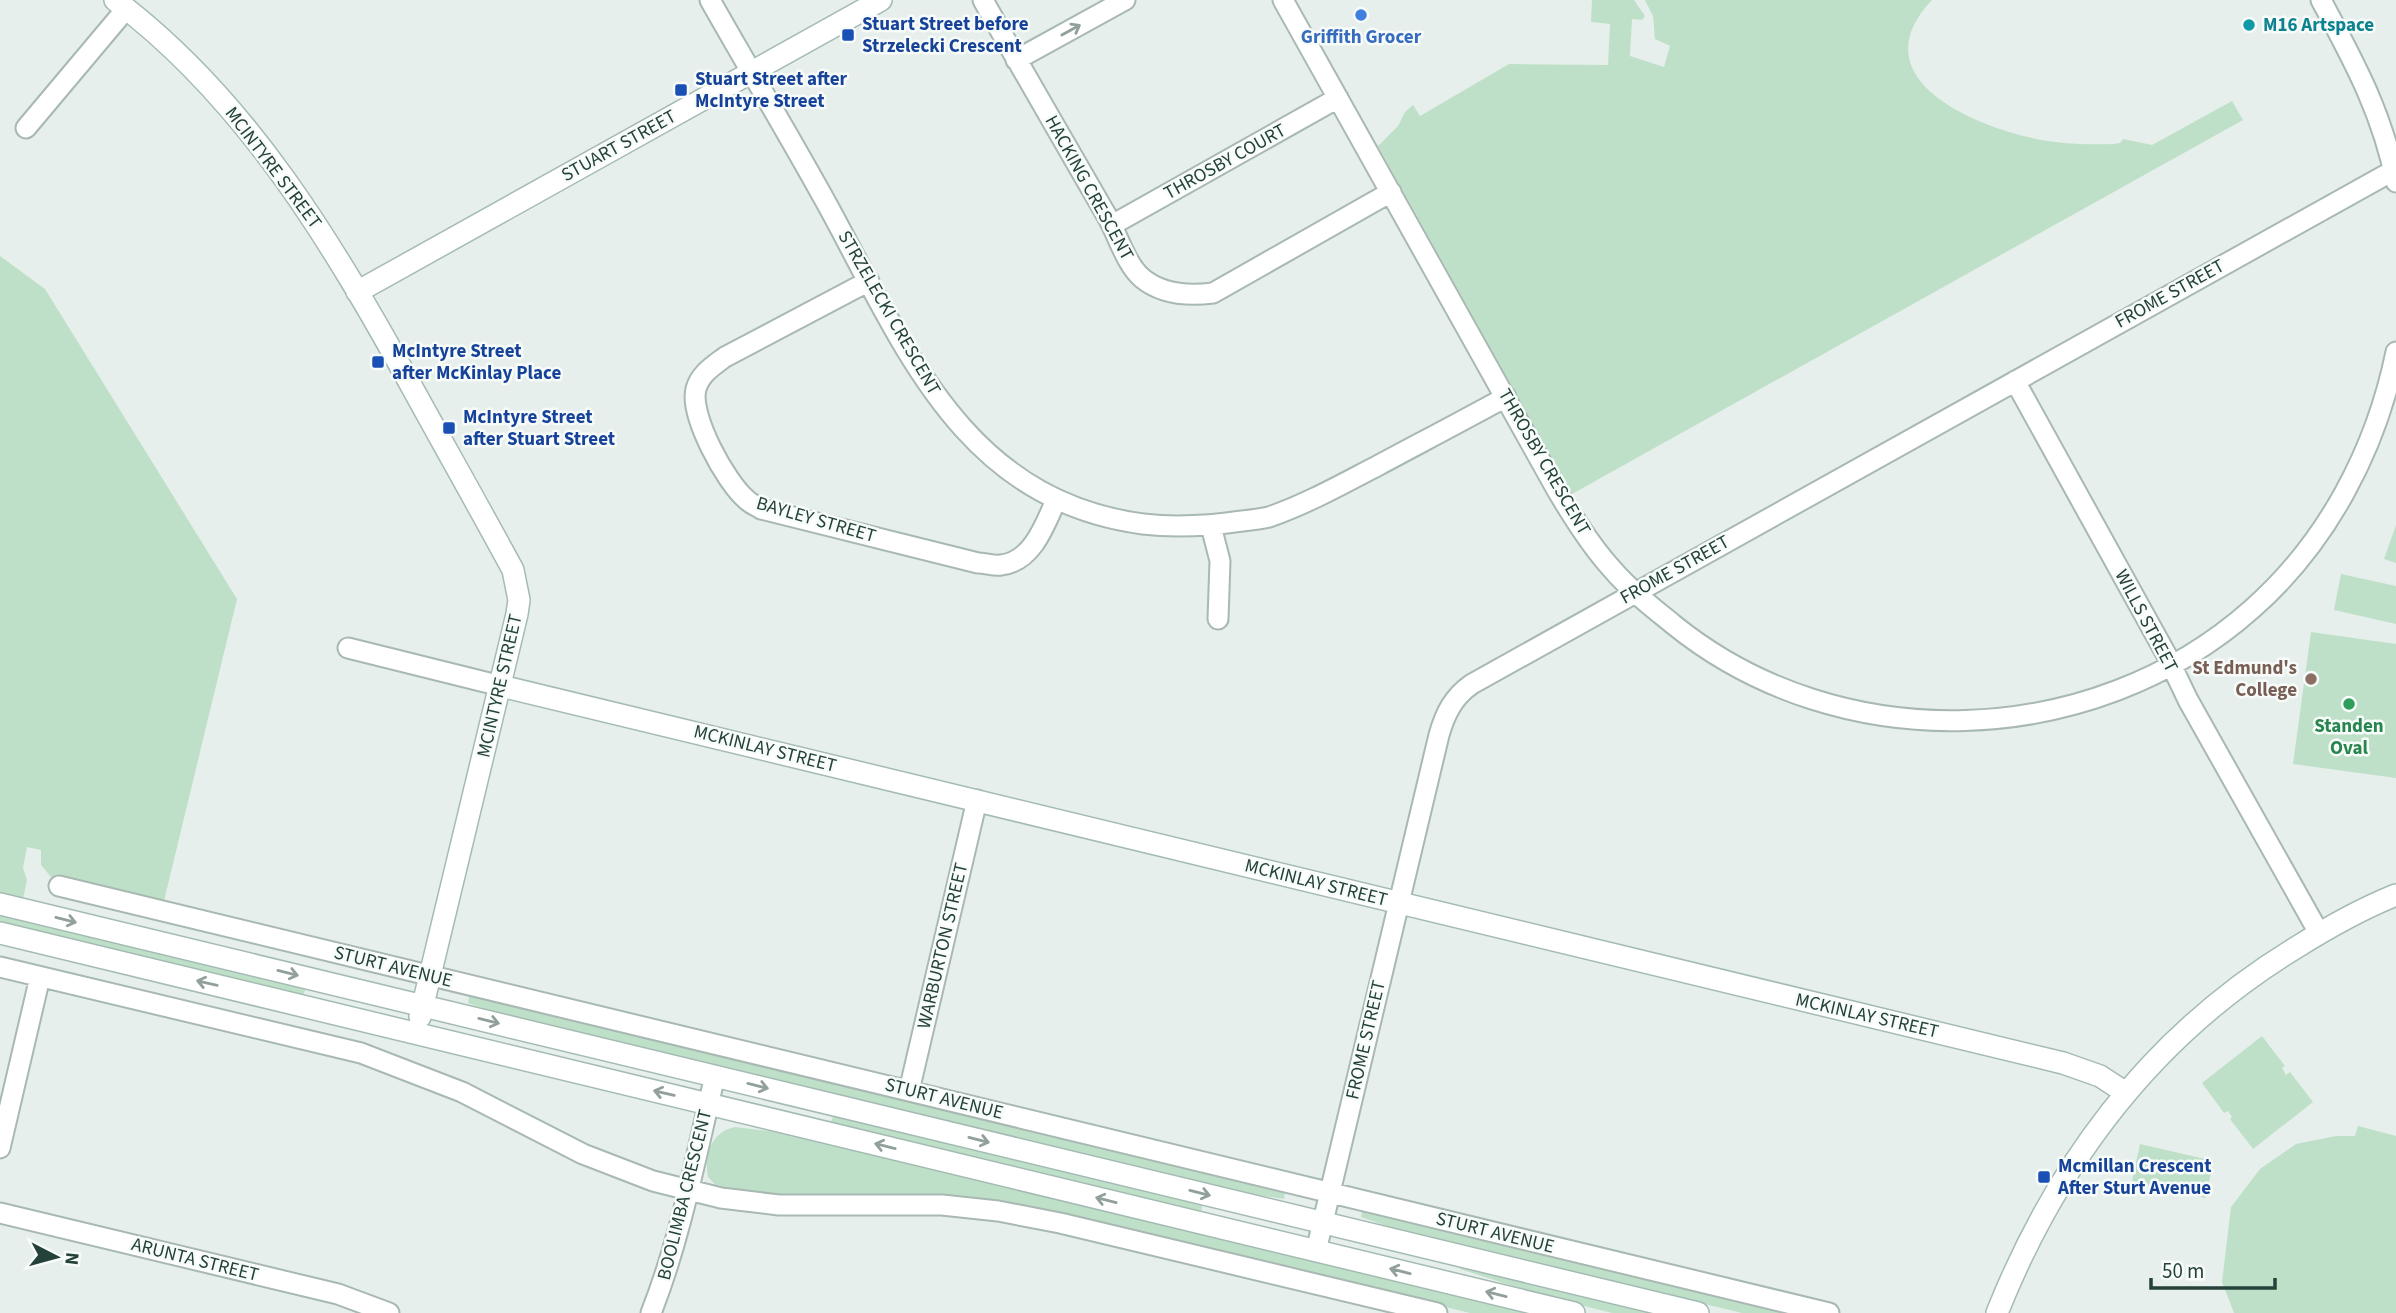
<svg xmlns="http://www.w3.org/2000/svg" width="2396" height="1313" viewBox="0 0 2396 1313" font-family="'Source Sans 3',sans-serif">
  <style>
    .green { fill: #bfe0c8 }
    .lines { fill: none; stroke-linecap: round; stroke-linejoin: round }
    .street-casing { stroke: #a8b8b2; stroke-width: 23 }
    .secondary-casing { stroke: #a4bbb3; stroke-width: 24 }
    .street { stroke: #fff; stroke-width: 19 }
    .secondary { stroke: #fff; stroke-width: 21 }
    .oneway { stroke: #92a09c }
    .shop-dot { fill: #3f7fe0; stroke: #f7fbf9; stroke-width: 2.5 }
    .culture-dot { fill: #0f9aa8; stroke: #f7fbf9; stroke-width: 2.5 }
    .transit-dot { fill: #1a4fb4; stroke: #f7fbf9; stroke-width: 2.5 }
    .education-dot { fill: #8d6e63; stroke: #f7fbf9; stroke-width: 2.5 }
    .leisure-dot { fill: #2e9e5b; stroke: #f7fbf9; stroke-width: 2.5 }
    .labels { text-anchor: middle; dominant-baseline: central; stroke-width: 5; stroke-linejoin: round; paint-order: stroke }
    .transit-label { font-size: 19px; font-weight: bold; fill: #164399; stroke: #f7fbf9; text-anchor: start }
    .culture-label { font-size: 19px; font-weight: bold; fill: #0d838f; stroke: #f7fbf9; text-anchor: start }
    .shop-label { font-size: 19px; font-weight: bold; fill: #366cbe; stroke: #f7fbf9 }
    .street-label { font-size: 19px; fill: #24423a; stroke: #f7fbf9 }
    .education-label { font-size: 19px; font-weight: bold; fill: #785e54; stroke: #f7fbf9; text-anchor: end }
    .leisure-label { font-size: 19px; font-weight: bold; fill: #27864d; stroke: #f7fbf9 }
  </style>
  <rect width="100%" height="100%" fill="#e6efeb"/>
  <path class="green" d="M1592,0H1634L1645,16L1642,20L1632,19L1630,56L1664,67L1670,46L1655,39L1653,16L1645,0H1932C1861,75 1965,122 2028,137C2056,144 2085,145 2114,144L2120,143L2123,139L2152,145L2232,101L2243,120L1572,494L1378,146L1398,126L1405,112L1413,105L1420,116L1509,64L1608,65L1610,24L1591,22Z
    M0,256L45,289L237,599L163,905L51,877L41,865V850L27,847L23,868L27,880L23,899L0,894Z
    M2396,525V563L2384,559Z
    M2341,574L2396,586V624L2334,610Z
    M2311,632L2396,644V778L2293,764Z
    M0,913L306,987L303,996L0,925Z
    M469,996L488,998L1277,1189L1285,1192L1284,1199L1245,1193L500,1014L468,1003Z
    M2262,1036L2285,1066L2282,1068L2286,1075L2290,1072L2313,1102L2253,1149L2230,1119L2232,1117L2228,1111L2224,1113L2202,1083Z
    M833,1116L859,1120L1203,1203L1201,1212L830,1125Z
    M2358,1126L2396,1136V1313H2234L2222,1282L2231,1207L2260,1169L2296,1144L2336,1136H2355Z
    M735,1127L786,1133L1532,1313H1470L1054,1213L802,1199L719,1189L708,1177C704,1155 711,1132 735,1127Z
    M2140,1144L2214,1161L2205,1198L2132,1181Z
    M1362,1212H1372L1800,1313H1742L1404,1232L1361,1217Z
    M1461,1265L1660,1313H1612L1544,1296L1460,1269Z"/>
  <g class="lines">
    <defs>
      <path id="street" d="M710,0C749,69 790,137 828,206C905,347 963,500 1143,524C1177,528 1208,526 1242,521C1251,520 1261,519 1269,517C1307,504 1344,483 1379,465C1422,442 1464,420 1506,397
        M983,0C1024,73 1066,145 1108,218C1118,236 1126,264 1142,278C1161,294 1189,296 1213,293L1391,192
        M1283,0L1558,492C1574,519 1591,546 1612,569C1630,590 1652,607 1674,625C1840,759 2092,751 2252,609C2327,543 2376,450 2396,352
        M2321,0C2354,62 2382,112 2396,182
        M1016,60L1125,0
        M26,128L126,9
        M1112,225L1338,98
        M869,281L725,357C713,366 700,374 696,389C689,415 726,483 747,500C751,504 757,506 761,509L978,563C985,563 994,566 1001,565C1032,562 1045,525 1056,500
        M2015,381L2166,654L2188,700L2319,933
        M1211,526L1220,561L1218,619
        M348,648L501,686
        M59,886L1829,1313
        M0,967L361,1053L462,1092L583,1154L653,1181L721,1198L779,1205H942L998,1211L1060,1223L1437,1313
        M909,1091L977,800
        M0,1148L40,977
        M0,1213L338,1294L389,1313
        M1316,1251L1439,735C1445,714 1453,697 1472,684L2396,169
        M651,1313C681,1237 696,1155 715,1076"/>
      <path id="secondary" d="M115,0C248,100 334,246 413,389C446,449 480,509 513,570L519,600L517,614L420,1017
        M357,292L881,0
        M501,686L2063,1063L2100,1076L2126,1093
        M0,904L1698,1313
        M0,933L1574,1313
        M1997,1313C2058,1160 2155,1033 2297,947C2329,927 2361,909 2396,895"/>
    </defs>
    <use href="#street" class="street-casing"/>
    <use href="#secondary" class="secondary-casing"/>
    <use href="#street" class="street"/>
    <use href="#secondary" class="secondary"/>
  </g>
  <defs><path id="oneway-shaft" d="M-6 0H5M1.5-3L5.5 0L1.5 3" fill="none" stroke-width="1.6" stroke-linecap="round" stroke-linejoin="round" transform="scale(1.75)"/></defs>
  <g class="oneway">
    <use href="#oneway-shaft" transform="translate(1071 30) rotate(-29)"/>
    <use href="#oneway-shaft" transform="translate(66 920) rotate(14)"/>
    <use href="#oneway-shaft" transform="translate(288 973) rotate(14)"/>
    <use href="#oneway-shaft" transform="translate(207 983) rotate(-167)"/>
    <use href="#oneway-shaft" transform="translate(489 1021) rotate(14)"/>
    <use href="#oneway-shaft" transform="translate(758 1086) rotate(14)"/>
    <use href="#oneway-shaft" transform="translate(664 1093) rotate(-167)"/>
    <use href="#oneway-shaft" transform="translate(979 1140) rotate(14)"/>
    <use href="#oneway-shaft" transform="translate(885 1146) rotate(-166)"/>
    <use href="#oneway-shaft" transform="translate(1200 1193) rotate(14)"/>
    <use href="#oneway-shaft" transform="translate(1106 1200) rotate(-166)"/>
    <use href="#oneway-shaft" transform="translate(1400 1271) rotate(-166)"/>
    <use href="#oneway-shaft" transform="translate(1496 1294) rotate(-166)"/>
  </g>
  <circle class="shop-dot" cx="1361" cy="15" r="7"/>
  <circle class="culture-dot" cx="2249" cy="25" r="7"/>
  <g class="transit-dot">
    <rect x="841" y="28" width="14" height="14" rx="3.5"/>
    <rect x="674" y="83" width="14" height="14" rx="3.5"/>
    <rect x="371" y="355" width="14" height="14" rx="3.5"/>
    <rect x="442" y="421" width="14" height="14" rx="3.5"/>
    <rect x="2037" y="1170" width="14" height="14" rx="3.5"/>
  </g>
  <circle class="education-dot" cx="2311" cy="679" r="7"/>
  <circle class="leisure-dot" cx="2349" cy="704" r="7"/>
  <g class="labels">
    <g class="transit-label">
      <text x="862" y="24">Stuart Street before<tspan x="862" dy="22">Strzelecki Crescent</tspan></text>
      <text x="695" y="79">Stuart Street after<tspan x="695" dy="22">McIntyre Street</tspan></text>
      <text x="392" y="351">McIntyre Street<tspan x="392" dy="22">after McKinlay Place</tspan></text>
      <text x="463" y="417">McIntyre Street<tspan x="463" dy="22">after Stuart Street</tspan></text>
      <text x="2058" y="1166">Mcmillan Crescent<tspan x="2058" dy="22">After Sturt Avenue</tspan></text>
    </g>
    <g class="culture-label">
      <text x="2263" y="25">M16 Artspace</text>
    </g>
    <g class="shop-label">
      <text x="1361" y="37">Griffith Grocer</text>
    </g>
    <g class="street-label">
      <text transform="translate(619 146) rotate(-29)">STUART STREET</text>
      <text transform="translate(1225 162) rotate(-29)">THROSBY COURT</text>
      <text transform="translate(273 168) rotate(53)">MCINTYRE STREET</text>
      <text transform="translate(1089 188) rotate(61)">HACKING CRESCENT</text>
      <text transform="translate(2170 294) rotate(-29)">FROME STREET</text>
      <text transform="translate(889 313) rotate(60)">STRZELECKI CRESCENT</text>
      <text transform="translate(1544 462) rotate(60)">THROSBY CRESCENT</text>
      <text transform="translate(816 520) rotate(16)">BAYLEY STREET</text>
      <text transform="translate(1675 570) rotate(-29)">FROME STREET</text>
      <text transform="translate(2146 621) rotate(62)">WILLS STREET</text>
      <text transform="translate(500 686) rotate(-77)">MCINTYRE STREET</text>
      <text transform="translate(765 749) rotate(14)">MCKINLAY STREET</text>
      <text transform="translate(1316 883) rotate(14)">MCKINLAY STREET</text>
      <text transform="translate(943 946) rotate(-77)">WARBURTON STREET</text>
      <text transform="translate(393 967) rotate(14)">STURT AVENUE</text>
      <text transform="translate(1867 1016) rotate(13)">MCKINLAY STREET</text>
      <text transform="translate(1366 1040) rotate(-77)">FROME STREET</text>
      <text transform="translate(944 1099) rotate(14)">STURT AVENUE</text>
      <text transform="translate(685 1195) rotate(-76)">BOOLIMBA CRESCENT</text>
      <text transform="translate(1495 1233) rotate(14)">STURT AVENUE</text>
      <text transform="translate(195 1260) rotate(14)">ARUNTA STREET</text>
    </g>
    <g class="education-label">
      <text x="2297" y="668">St Edmund's<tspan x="2297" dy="22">College</tspan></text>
    </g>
    <g class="leisure-label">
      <text x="2349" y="726">Standen<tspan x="2349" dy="22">Oval</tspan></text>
    </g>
  </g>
  <g transform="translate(56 1257) rotate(96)" stroke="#f7fbf9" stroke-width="5" paint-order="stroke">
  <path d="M0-5L12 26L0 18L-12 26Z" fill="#24423a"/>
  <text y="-10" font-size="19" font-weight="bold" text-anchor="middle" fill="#24423a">N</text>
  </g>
  <path d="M2151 1278v10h124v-10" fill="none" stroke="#24423a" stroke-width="3.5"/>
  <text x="2162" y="1278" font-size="21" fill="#24423a" stroke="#f7fbf9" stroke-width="5" paint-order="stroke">50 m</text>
</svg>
